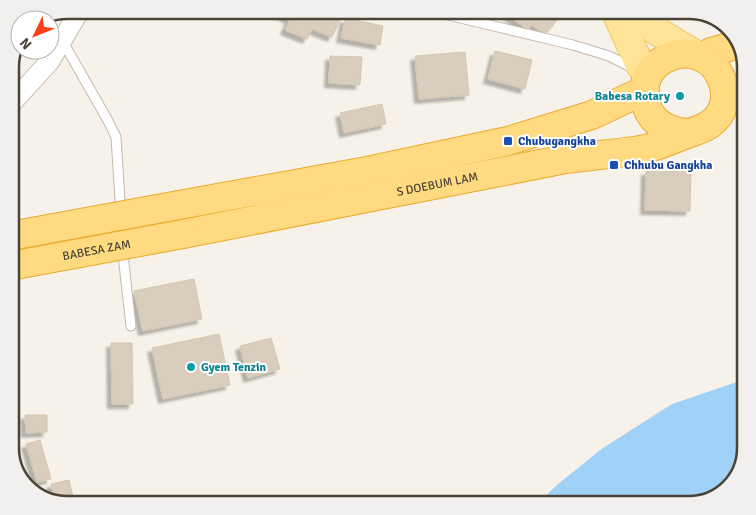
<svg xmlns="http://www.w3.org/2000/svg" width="756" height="515" viewBox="0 0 756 515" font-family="Signika,sans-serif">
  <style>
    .water { fill: #a0d2f7 }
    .building { fill: #d9cebd; stroke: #d4c6af; filter: url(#shadow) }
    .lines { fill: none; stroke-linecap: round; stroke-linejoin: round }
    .service-casing { stroke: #c2baaa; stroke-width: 11 }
    .minor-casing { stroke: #c2baaa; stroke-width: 21 }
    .primary-casing { stroke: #efc65e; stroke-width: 30 }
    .trunk-casing { stroke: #eca92d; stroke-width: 30 }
    .service { stroke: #fff; stroke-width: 9 }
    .minor { stroke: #fff; stroke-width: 19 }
    .primary { stroke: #ffe498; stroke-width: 28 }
    .trunk { stroke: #ffda81; stroke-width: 28 }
    .trunk-bridge-casing { stroke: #eca92d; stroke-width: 30; stroke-linecap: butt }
    .trunk-bridge { stroke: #ffda81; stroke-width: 28 }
    .culture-dot { fill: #0f9aa8; stroke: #fff; stroke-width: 2 }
    .transit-dot { fill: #1a4fb4; stroke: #fff; stroke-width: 2 }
    .labels { text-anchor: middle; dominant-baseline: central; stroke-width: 4; stroke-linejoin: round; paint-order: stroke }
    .culture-label { font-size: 12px; font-weight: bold; fill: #0d838f; stroke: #fff; text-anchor: end }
    .transit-label { font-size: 12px; font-weight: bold; fill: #164399; stroke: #fff; text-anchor: start }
    .street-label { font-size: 12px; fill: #4a4336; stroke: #fff }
    .rim { fill: none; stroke: #4a4336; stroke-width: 2.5 }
  </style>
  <defs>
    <filter id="shadow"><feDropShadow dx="-4.5" dy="4.5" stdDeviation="1" flood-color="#0004"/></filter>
  </defs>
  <rect width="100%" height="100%" fill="#f6f2e9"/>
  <path class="water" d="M746,379V449L736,480L715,499L690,505H536L558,484L603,448L672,404Z"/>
  <path class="building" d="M270,10H318L340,20L332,37L312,29L307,39L285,30L290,19Z
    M465,10H489L486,18Z
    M501,10H544L557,20L545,35L532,25L528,30Z
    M345,18L383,26L380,45L341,38Z
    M495,51L532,60L525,89L488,79Z
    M465,52L469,95L419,99L415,56Z
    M330,56L362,57L360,85L329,83Z
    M382,104L386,124L344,133L340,113Z
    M646,171L691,172L690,211L645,210Z
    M194,279L202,319L143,331L134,291Z
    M219,334L230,385L163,399L152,348Z
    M271,338L280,369L248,378L240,346Z
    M111,343H132L133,404H112Z
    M25,415H47V432L26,433Z
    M40,440L51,479L37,482L26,444Z
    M69,480L75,505H66L56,502L51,484Z"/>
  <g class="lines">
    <defs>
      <path id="service" d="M427,10L573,45L609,56L635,69
        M62,40L107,119L116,137L124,264L131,326"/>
      <path id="minor" d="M10,105L50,61L80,10"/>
      <path id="primary" d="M615,10L639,63L648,76
        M632,10L655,30L698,56"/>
      <g id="trunk">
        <path d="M703,58L711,52L736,45"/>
        <path d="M179,205L367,171L508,141L592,115L645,90"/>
        <path id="s1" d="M183,234L566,159C589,156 611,154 634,151C651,149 668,142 684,135C702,129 718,125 724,104C726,96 725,86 721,78C702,32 632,57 646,104C652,125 670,132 690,133"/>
      </g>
    </defs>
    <use href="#service" class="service-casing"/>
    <use href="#minor" class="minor-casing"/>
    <use href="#primary" class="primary-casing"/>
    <use href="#trunk" class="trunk-casing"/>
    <use href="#service" class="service"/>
    <use href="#minor" class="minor"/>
    <use href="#primary" class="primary"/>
    <use href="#trunk" class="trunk"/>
    <defs>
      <g id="trunk-bridge">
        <path d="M10,236L179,205"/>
        <path id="s2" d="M10,266L183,234"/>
      </g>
    </defs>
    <use href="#trunk-bridge" class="trunk-bridge-casing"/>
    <use href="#trunk-bridge" class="trunk-bridge"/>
  </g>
  <g class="culture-dot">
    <circle cx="680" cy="96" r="5"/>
    <circle cx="191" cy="367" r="5"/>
  </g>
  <g class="transit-dot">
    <rect x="503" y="136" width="10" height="10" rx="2.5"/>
    <rect x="609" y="160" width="10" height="10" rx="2.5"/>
  </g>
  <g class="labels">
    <g class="culture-label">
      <text x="670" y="96">Babesa Rotary</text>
      <text x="201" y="367" text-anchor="start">Gyem Tenzin</text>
    </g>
    <g class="transit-label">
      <text x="518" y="141">Chubugangkha</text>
      <text x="624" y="165">Chhubu Gangkha</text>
    </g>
    <g class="street-label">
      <text stroke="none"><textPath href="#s1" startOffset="259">S DOEBUM LAM</textPath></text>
      <text stroke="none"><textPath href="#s2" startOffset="88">BABESA ZAM</textPath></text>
    </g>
  </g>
  <path d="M0 0H756V515H0ZM67 19H689A48 48 0 0 1 737 67V448A48 48 0 0 1 689 496H67A48 48 0 0 1 19 448V67A48 48 0 0 1 67 19Z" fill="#f1f0ef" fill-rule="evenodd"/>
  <path class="rim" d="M67 19H689A48 48 0 0 1 737 67V448A48 48 0 0 1 689 496H67A48 48 0 0 1 19 448V67A48 48 0 0 1 67 19Z"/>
  <g transform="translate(35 35) rotate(227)"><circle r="24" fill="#ffffff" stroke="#b7b4af"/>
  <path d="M0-4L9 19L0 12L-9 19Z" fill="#ff3e16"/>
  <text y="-8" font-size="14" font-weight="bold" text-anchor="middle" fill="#4a4336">N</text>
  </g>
</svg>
